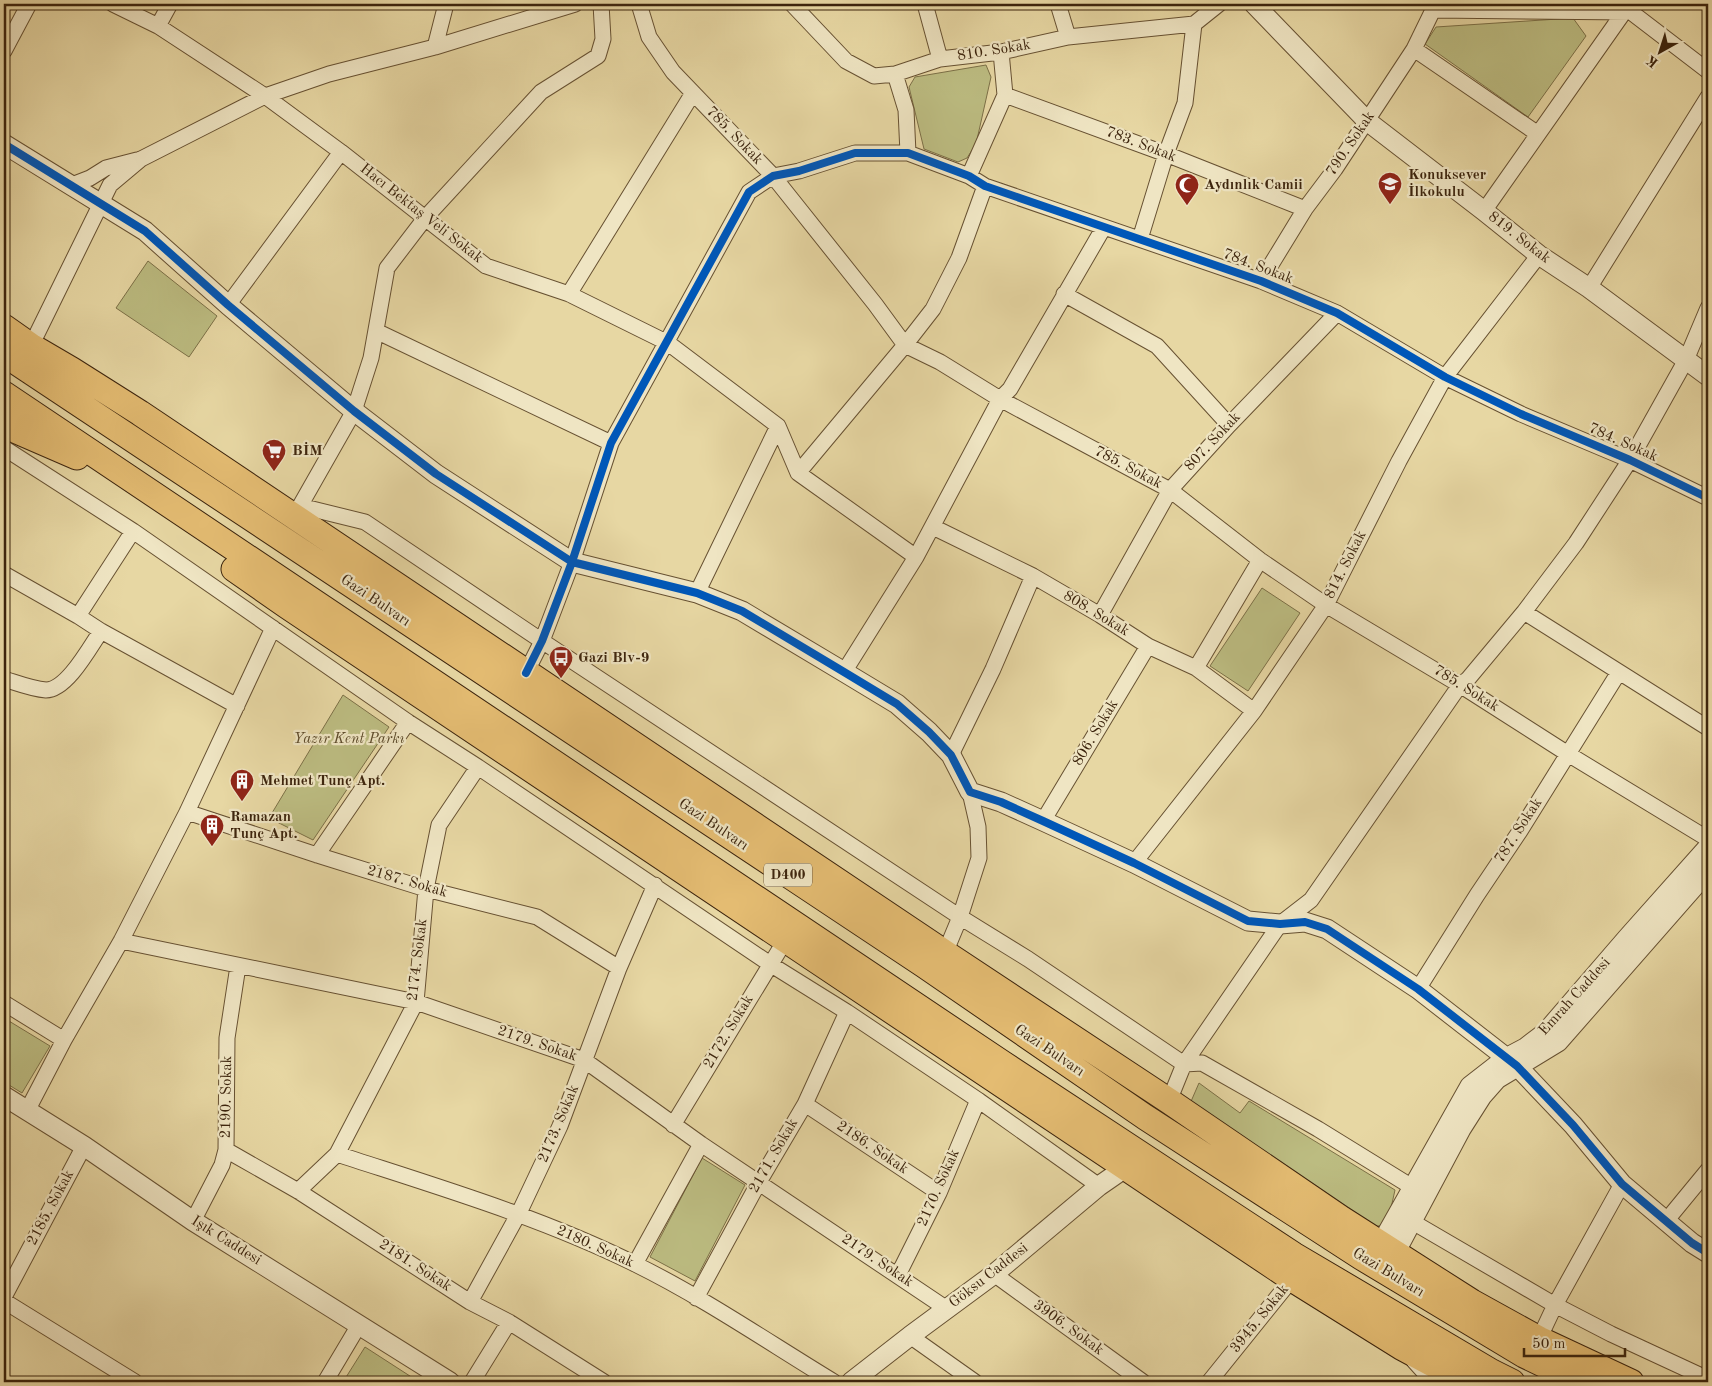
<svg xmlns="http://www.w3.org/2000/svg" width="1712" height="1386" viewBox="0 0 1712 1386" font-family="'Old Standard TT',serif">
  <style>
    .green { fill: #bcbc81; stroke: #7c7047 }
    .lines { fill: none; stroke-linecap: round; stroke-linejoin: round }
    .minor-casing { stroke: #675132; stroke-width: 17 }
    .tertiary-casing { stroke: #675132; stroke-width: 21 }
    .trunk-casing { stroke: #3c240d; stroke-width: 27 }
    .minor { stroke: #efe5c3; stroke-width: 15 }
    .tertiary { stroke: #efe5c3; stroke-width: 19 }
    .trunk { stroke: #e4bc72; stroke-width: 25 }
    .cycleway-casing { stroke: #efe5c3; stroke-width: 11 }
    .cycleway { stroke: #0057b8; stroke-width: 8 }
    .labels { text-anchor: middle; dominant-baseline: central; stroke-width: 4.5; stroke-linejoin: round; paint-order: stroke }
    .shield { fill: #efe5c3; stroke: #725e44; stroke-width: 1 }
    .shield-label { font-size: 14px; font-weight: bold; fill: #3c240d }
    .street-label { font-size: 15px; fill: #3c240d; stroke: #efe5c3 }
    .poi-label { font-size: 15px; font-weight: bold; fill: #3c240d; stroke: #efe5c3; text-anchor: start }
    .park-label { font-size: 15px; font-style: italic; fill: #5c4a2a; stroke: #efe5c3 }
  </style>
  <rect width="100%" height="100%" fill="#e7d7a3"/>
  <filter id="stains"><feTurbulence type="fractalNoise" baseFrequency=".004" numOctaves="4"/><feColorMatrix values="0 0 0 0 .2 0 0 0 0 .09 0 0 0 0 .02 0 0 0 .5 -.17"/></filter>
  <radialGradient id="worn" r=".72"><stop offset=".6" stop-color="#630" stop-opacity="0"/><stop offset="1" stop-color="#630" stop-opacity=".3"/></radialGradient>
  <path class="green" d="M1573,18L1586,36L1528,117L1425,44L1436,27Z
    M986,65L991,77L976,144L967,158L958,162L924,149L909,87L915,77Z
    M148,261L217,316L189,357L116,308Z
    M1262,588L1300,613L1248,691L1210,666Z
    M343,695L389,727L313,840L269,818Z
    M4,1018L50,1046L22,1093L4,1082Z
    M1199,1083L1240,1113L1249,1101L1395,1190L1391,1208L1384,1224L1367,1230L1189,1106Z
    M702,1158L745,1185L695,1281L650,1257Z
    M365,1347L413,1378L411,1382H343Z"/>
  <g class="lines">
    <defs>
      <path id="minor" d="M113,4L158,26L265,96L341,152L486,266L569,294L668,343L778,426L798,473L916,557
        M639,4L649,37L673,72L773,176L875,304L905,345L940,362L1000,399L1170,490L1260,560L1326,605L1460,685L1568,754L1708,839
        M792,4L846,61L874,76L895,74L940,59L1001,52L1068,37L1194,24L1219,4
        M925,4L940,59
        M1058,4L1068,37
        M1433,10L1631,12L1708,71
        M158,26L170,4
        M435,47L446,4
        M1414,49L1538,134
        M4,51L29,4
        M895,74L906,110L908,153
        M1005,95L1166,154L1305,209
        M969,176L1005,95L1001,52
        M72,185L90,178L106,168L137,160
        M1484,211L1624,12
        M1140,239L1166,154L1185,103L1194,24
        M1261,281L1305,209L1335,169L1414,49L1433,10L1434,4
        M1589,288L1708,97
        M569,294L693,93
        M1064,294L1157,346L1229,425
        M228,305L341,152
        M376,331L611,443
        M31,346L110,185L141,159L265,96L329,74L435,47L575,4
        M4,448L133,531L408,722L478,767L770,964L847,1012L978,1100L1099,1186
        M798,473L905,345L933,309L959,258L985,186
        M300,506L365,522L542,641L960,917L1028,959L1184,1064L1202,1063L1318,1129L1412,1187
        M294,514L300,506L354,411L371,358L387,268L426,217L541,92L598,56L603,39L601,4
        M933,527L1033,576L1100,615L1148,646L1196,668L1254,711
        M4,574L78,616L101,631L237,706
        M697,593L778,426
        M1524,612L1708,728
        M1100,615L1170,490L1229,425L1337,313
        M78,616L133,531
        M1196,668L1260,560
        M844,672L916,557L1000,399L1010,389L1104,227
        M526,673L542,641L572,562L611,443L749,192L773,176L799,171L855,153H908L969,176L985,186L1261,281L1337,313L1445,377L1521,414L1630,460L1708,498
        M4,679C17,683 32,689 46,690C67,690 90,647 101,631
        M951,755L993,669L1033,576
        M187,812L317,855L426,889L537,917L619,968
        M1043,821L1148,646
        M317,855L408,722
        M1134,863L1254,711L1326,605L1399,461L1445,377L1539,255
        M121,941L416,1002L584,1060L701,1144L947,1309
        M945,953L960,917L979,858L978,827L970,792
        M1418,989L1477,895L1520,831L1619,672
        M4,1003L64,1040
        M1169,1101L1184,1064L1280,924L1311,900L1460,685L1468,679L1524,612L1576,543L1630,460L1686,360L1708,308
        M805,1104L939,1193
        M27,1111L64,1040L121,941L187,812L273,628
        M673,1125L786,939
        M226,1150L298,1191L470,1302L509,1322L604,1382
        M337,1154C438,1187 540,1217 635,1264C704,1298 768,1342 834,1382
        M298,1191L337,1154L416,1002L426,889L439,825L478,767
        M193,1221L222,1165L226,1150L227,1038L238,966
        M1411,1221L1555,1305L1611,1334L1708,1379
        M1666,1221L1708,1170
        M635,1264L701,1144
        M994,1274L1143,1382
        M898,1275L939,1193L978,1100
        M4,1297L84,1146
        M696,1298L759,1182L805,1104L847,1012
        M4,1301L135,1382
        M470,1302L519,1213L560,1126L619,968L655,885
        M910,1336L975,1382
        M1539,1339L1555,1305L1622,1184
        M1414,1361L1433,1382
        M325,1382L359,1325
        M472,1382L509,1322
        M1209,1382L1292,1279"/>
      <path id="tertiary" d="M1254,4L1367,121L1484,211L1539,255L1589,288L1708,376
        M4,144L145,231L228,305L354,411L436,474L572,562L697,593L742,611L844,672L897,704L929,732L951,755L970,792L1001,802L1043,821L1134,863L1248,921L1280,924L1305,922L1327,929L1418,989L1517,1066L1573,1125L1622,1184L1692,1243L1708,1253
        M4,1096L84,1146L193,1221L450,1382
        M1381,1244L1470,1086L1506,1058L1525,1048L1546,1032L1627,938L1708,847
        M1395,1253L1461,1129L1482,1096L1497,1079L1558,1042L1708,871
        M851,1382L910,1336L994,1274L1099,1186L1125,1168"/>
      <path id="trunk" d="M4,327L31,346L72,370L140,413L945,953L1169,1101L1342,1219L1472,1302L1539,1339L1631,1382
        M4,354L924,965L1145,1117L1361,1257L1524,1355L1580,1382
        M4,394L1002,1063L1294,1255L1492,1372L1512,1382
        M4,422L17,431L77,457
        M234,569L287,606L1292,1279L1401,1347L1466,1382"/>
    </defs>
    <use href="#minor" class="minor-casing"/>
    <use href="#tertiary" class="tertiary-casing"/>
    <use href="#trunk" class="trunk-casing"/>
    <use href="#minor" class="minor"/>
    <use href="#tertiary" class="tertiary"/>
    <use href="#trunk" class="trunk"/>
    <defs>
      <path id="cycleway" d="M4,144L145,231L228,305L354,411L436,474L572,562L697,593L742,611L844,672L897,704L929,732L951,755L970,792L1001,802L1043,821L1134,863L1248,921L1280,924L1305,922L1327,929L1418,989L1517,1066L1573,1125L1622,1184L1692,1243L1708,1253
        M526,673L542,641L572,562L611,443L749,192L773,176L799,171L855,153H908L969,176L985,186L1261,281L1337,313L1445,377L1521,414L1630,460L1708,498"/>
    </defs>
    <use href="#cycleway" class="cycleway-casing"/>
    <use href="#cycleway" class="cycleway"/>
  </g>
  <defs>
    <symbol id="school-pin" viewBox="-11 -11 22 30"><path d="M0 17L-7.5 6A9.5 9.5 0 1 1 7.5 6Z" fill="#8f2418" stroke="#efe5c3"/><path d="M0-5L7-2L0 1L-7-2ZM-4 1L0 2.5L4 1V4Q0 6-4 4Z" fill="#fff"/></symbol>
    <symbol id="mosque-pin" viewBox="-11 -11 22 30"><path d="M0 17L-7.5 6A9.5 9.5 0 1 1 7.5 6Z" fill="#8f2418" stroke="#efe5c3"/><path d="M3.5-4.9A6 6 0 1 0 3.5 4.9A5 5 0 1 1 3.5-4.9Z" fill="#fff"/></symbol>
    <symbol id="supermarket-pin" viewBox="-11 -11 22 30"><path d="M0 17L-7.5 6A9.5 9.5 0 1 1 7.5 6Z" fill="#8f2418" stroke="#efe5c3"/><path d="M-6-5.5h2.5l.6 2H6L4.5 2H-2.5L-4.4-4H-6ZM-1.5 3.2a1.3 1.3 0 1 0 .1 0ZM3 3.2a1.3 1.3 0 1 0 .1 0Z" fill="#fff"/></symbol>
    <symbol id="bus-pin" viewBox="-11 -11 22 30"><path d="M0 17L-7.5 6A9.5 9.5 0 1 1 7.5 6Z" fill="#8f2418" stroke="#efe5c3"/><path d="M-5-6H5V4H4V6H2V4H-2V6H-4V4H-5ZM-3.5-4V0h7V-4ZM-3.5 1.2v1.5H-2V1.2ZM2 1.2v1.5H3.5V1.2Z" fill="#fff"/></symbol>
    <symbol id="building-pin" viewBox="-11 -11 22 30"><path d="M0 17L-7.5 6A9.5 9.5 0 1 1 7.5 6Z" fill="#8f2418" stroke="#efe5c3"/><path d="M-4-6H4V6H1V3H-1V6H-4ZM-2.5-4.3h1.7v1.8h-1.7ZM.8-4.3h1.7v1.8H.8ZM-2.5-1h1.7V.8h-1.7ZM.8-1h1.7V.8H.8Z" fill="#fff"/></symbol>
  </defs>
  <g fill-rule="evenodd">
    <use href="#school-pin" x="1376" y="170" width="28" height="38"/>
    <use href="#mosque-pin" x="1173" y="171" width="28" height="38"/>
    <use href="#supermarket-pin" x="260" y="437" width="28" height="38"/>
    <use href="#bus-pin" x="547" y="644" width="28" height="38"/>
    <use href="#building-pin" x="228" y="767" width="28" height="38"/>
    <use href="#building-pin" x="198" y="812" width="28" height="38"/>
  </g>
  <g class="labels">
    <rect class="shield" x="764" y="863.5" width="48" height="23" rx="4"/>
    <g class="shield-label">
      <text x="788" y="875">D400</text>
    </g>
    <g class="street-label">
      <text transform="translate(994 51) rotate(-9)">810. Sokak</text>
      <text transform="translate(734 136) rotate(46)">785. Sokak</text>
      <text transform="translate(1351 144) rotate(-56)">790. Sokak</text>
      <text transform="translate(1141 145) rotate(21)">783. Sokak</text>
      <text transform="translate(421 214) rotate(38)">Hacı Bektaş Veli Sokak</text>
      <text transform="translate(1519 238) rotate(38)">819. Sokak</text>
      <text transform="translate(1258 267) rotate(21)">784. Sokak</text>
      <text transform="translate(1213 442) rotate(-47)">807. Sokak</text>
      <text transform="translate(1623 443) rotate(24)">784. Sokak</text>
      <text transform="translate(1128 468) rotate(28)">785. Sokak</text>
      <text transform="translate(1346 565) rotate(-63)">814. Sokak</text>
      <text transform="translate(375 601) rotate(34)">Gazi Bulvarı</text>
      <text transform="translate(1096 614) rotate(31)">808. Sokak</text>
      <text transform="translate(1466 689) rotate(32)">785. Sokak</text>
      <text transform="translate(1096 733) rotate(-59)">806. Sokak</text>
      <text transform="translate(713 825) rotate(34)">Gazi Bulvarı</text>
      <text transform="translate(1519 831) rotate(-57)">787. Sokak</text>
      <text transform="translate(407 882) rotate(16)">2187. Sokak</text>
      <text transform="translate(418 960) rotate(-83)">2174. Sokak</text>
      <text transform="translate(1575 997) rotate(-48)">Emrah Caddesi</text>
      <text transform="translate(729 1032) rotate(-59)">2172. Sokak</text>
      <text transform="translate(537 1044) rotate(19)">2179. Sokak</text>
      <text transform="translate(1049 1051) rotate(34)">Gazi Bulvarı</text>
      <text transform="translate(227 1097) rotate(-89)">2190. Sokak</text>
      <text transform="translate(559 1124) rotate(-67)">2173. Sokak</text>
      <text transform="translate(872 1148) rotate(34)">2186. Sokak</text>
      <text transform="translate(774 1156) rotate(-60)">2171. Sokak</text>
      <text transform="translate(939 1188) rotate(-66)">2170. Sokak</text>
      <text transform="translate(51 1208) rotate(-62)">2185. Sokak</text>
      <text transform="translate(226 1241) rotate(32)">Işık Caddesi</text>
      <text transform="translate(595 1247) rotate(24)">2180. Sokak</text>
      <text transform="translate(877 1261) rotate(34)">2179. Sokak</text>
      <text transform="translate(415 1266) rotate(33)">2181. Sokak</text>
      <text transform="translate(1388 1273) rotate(31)">Gazi Bulvarı</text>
      <text transform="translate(989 1276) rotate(-38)">Göksu Caddesi</text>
      <text transform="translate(1260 1319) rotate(-51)">3945. Sokak</text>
      <text transform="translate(1068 1328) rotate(36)">3906. Sokak</text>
    </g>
    <g class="poi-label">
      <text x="1408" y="175">Konuksever<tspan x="1408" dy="17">İlkokulu</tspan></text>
      <text x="1204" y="185">Aydınlık Camii</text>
      <text x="292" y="451">BİM</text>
      <text x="578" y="658">Gazi̇ Blv-9</text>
      <text x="260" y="781">Mehmet Tunç Apt.</text>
      <text x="230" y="817">Ramazan<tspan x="230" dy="17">Tunç Apt.</tspan></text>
    </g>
    <g class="park-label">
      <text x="349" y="739">Yazır Kent Parkı</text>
    </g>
  </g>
  <rect width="1712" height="1386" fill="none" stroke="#e7d7a3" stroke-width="20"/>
  <rect x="5" y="5" width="1702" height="1376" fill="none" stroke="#3c240d" stroke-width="2.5"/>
  <rect x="10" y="10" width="1692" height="1366" fill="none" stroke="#3c240d"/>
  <g transform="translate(1660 52) rotate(219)" stroke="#efe5c3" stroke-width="4" paint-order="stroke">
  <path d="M0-4L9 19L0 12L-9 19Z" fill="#3c240d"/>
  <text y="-8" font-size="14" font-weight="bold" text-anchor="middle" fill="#3c240d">K</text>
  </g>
  <path d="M1524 1348v8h101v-8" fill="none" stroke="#3c240d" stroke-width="2.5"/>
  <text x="1532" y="1348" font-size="15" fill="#3c240d" stroke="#efe5c3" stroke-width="4" paint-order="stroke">50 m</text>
  <rect width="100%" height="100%" filter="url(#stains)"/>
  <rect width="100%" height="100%" fill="url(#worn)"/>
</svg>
